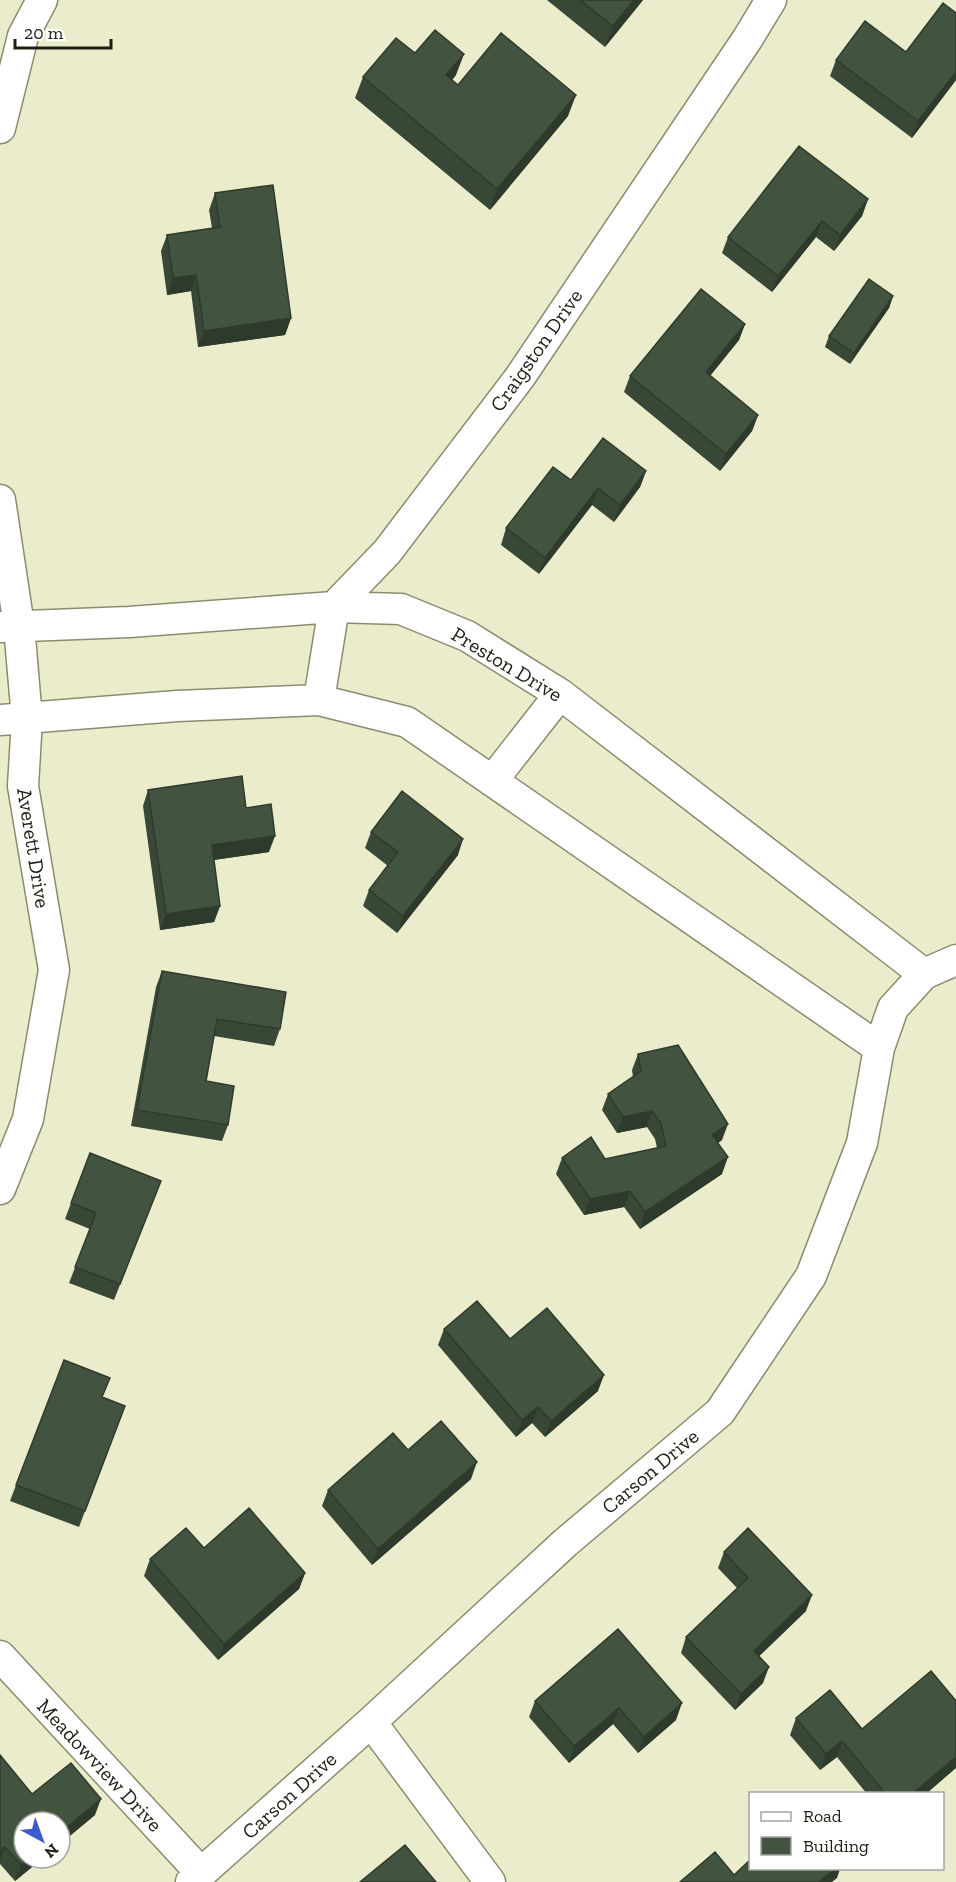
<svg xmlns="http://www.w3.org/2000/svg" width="956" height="1882" viewBox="0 0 956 1882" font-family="'Zilla Slab',serif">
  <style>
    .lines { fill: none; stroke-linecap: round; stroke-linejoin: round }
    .minor-casing { stroke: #8b8c6f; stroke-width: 33 }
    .minor { stroke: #fff; stroke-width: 30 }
    .wall { fill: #394836 }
    .shaded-wall { fill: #2e3b2c }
    .building { fill: #42543f; stroke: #2e3b2c; stroke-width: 1.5 }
    .labels { text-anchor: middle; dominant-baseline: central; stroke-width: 6; stroke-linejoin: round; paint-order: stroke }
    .street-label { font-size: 21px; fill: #1e1f13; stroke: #fff }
  </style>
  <rect width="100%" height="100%" fill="#eaeccc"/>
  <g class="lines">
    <defs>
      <path id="minor" d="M0,128L23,36L42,0
        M0,500L19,626L27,719L23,786L54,970L28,1119L0,1189
        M0,627L129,622L334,607L401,609L467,636L560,694L924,974
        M319,700L334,607L387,552L520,377L748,38L771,0
        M0,720L177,706L319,700L407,722L879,1048
        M492,781L560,694
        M0,1656L201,1873
        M371,1722L490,1882
        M191,1882L371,1722L565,1543L720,1412L811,1276L862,1143L879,1048L893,1008L924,974L956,960"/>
    </defs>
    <use href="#minor" class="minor-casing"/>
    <use href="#minor" class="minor"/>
  </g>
  <path class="wall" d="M547,0H643L605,47Z
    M906,52L956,80L912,138L830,76L836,60Z
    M415,53L456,75L452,80L458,85L568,116L490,210L355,98L363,77Z
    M215,193L291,318L285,335L198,347L191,291L167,295L161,251L167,235L212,228L209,210Z
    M868,199L862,216L834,251L816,237L772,292L722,253L728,237Z
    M893,296L889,308L850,364L825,347L829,336Z
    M745,324L739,340L710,376L758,415L752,431L720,471L624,392L630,376Z
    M646,471L640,487L614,522L592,505L539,574L501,545L506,528L571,480Z
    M148,790L246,808L269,852L214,860L220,906L214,922L160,930L143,806Z
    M371,832L458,855L397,933L363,906L369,890L388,866L365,848Z
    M162,971L280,1029L274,1046L214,1036L206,1081L228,1125L222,1141L131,1126L156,987Z
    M638,1054L722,1140L718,1143L722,1174L640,1229L624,1207L584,1215L556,1174L562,1158L605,1159L657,1148L655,1139L647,1127L617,1133L602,1110L608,1094L633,1077L632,1070Z
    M161,1181L114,1300L69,1283L90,1229L65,1219L71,1203Z
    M444,1329L510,1339L598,1391L545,1437L532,1423L516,1437L438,1345Z
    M103,1398L125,1406L79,1527L10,1501L16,1485Z
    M408,1450L471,1479L372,1565L322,1506L328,1490Z
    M204,1548L305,1573L299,1589L218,1660L144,1576L150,1559Z
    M724,1552L806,1611L759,1656L763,1683L735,1710L681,1653L686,1637L737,1588L718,1568Z
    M618,1629L676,1720L638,1753L613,1724L569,1763L529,1717L535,1701Z
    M796,1718L862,1729L926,1794H867L837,1757L820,1770L790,1735Z
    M0,1755L32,1794L95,1815L60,1844V1822L24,1858H43L15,1881L0,1864Z"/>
  <path class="shaded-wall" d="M634,0H643L605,47L613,26Z
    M464,54L456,75L439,96L446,75Z
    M956,72V80L912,138L918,121Z
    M576,95L568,116L490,210L497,189Z
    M868,199L862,216L834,251L840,235Z
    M822,221L816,237L772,292L778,276Z
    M196,275L191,291L167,295L173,278Z
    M893,296L889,308L850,364L854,353Z
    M291,318L285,335L198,347L204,331Z
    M745,324L739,340L700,388L706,372Z
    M758,415L752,431L720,471L726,454Z
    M646,471L640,487L614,522L620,505Z
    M598,488L592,505L539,574L545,558Z
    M275,836L269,852L206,861L212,845Z
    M463,839L458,855L397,933L403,916Z
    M220,906L214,922L160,930L166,914Z
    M652,1111L647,1127L617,1133L623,1117Z
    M728,1124L722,1140L706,1151L712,1135Z
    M728,1157L722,1174L640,1229L645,1212Z
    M630,1191L624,1207L584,1215L590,1199Z
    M604,1375L598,1391L545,1437L551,1421Z
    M538,1407L532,1423L516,1437L522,1420Z
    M477,1462L471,1479L372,1565L378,1549Z
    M305,1573L299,1589L218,1660L224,1644Z
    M812,1595L806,1611L748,1667L754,1651Z
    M769,1667L763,1683L735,1710L741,1694Z
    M682,1703L676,1720L638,1753L644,1737Z
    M619,1708L613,1724L569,1763L574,1746Z
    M842,1741L837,1757L820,1770L826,1754Z
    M956,1757V1768L926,1794H912Z
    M101,1799L95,1815L60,1844V1833Z
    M5,1847L0,1861V1851Z
    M29,1858H43L15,1881L21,1865Z
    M835,1869H840L837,1878L832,1882H819Z"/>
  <path class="building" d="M580,0H634L613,26Z
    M943,3L956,13V72L918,121L836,60L865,21L906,52Z
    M435,30L464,54L446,75L458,85L501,33L576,95L497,189L363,77L396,38L415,53Z
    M799,146L868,199L840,235L822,221L778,276L728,237Z
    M273,185L291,318L204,331L196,275L173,278L167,235L220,227L215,193Z
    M869,279L893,296L854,353L829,336Z
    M701,289L745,324L706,372L758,415L726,454L630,376Z
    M603,438L646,471L620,505L598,488L545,558L506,528L553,467L571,480Z
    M242,776L246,808L271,804L275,836L212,845L220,906L166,914L148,790Z
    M402,791L463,839L403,916L369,890L398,852L371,832Z
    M162,971L286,992L280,1029L217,1019L206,1081L234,1086L228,1125L137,1110Z
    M678,1045L728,1124L712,1135L728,1157L645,1212L630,1191L590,1199L562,1158L591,1137L605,1159L666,1146L661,1123L652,1111L623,1117L608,1094L641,1071L638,1054Z
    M90,1153L161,1181L120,1284L75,1267L96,1213L71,1203Z
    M477,1301L510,1339L547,1308L604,1375L551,1421L538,1407L522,1420L444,1329Z
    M64,1360L110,1378L102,1397L125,1406L85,1511L16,1485Z
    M441,1421L477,1462L378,1549L328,1490L393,1433L408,1450Z
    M249,1508L305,1573L224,1644L150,1559L186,1528L204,1548Z
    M748,1528L812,1595L754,1651L769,1667L741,1694L686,1637L748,1578L724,1552Z
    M618,1629L682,1703L644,1737L619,1708L574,1746L535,1701Z
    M931,1671L956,1701V1757L912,1794H886L842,1741L826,1754L796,1718L830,1690L862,1729Z
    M0,1755L32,1794L71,1763L101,1799L60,1833V1822H24V1858H29L21,1865L5,1847L0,1851Z
    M405,1845L436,1882H360Z
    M715,1852L734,1875L750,1860V1869H835L819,1882H680Z"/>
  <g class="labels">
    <g class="street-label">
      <text transform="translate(536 350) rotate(-55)">Craigston Drive</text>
      <text transform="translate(507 664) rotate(31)">Preston Drive</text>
      <text transform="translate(34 848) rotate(81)">Averett Drive</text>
      <text transform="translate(650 1471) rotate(-40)">Carson Drive</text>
      <text transform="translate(100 1765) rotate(47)">Meadowview Drive</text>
      <text transform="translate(289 1795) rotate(-42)">Carson Drive</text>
    </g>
  </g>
  <rect x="749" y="1792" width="195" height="78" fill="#ffffff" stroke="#a5a5a1" stroke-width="1.5"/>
  <rect x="761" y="1812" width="30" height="9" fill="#ffffff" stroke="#a5a5a1" stroke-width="1.5"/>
  <text x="803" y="1822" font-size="18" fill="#1e1f13">Road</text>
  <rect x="761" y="1837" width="30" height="18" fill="#42543f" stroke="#a5a5a1" stroke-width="1.5"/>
  <text x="803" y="1852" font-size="18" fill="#1e1f13">Building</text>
  <g transform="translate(42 1840) rotate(139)"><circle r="28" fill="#ffffff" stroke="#a5a5a1" stroke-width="1.5"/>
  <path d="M0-4.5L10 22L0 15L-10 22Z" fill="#3e5bcd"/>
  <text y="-9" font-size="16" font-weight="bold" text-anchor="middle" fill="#1e1f13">N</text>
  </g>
  <path d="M15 39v9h96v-9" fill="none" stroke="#1e1f13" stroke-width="3"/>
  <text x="24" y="39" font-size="18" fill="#1e1f13" stroke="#ffffff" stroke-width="4.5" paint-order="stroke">20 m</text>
</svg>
